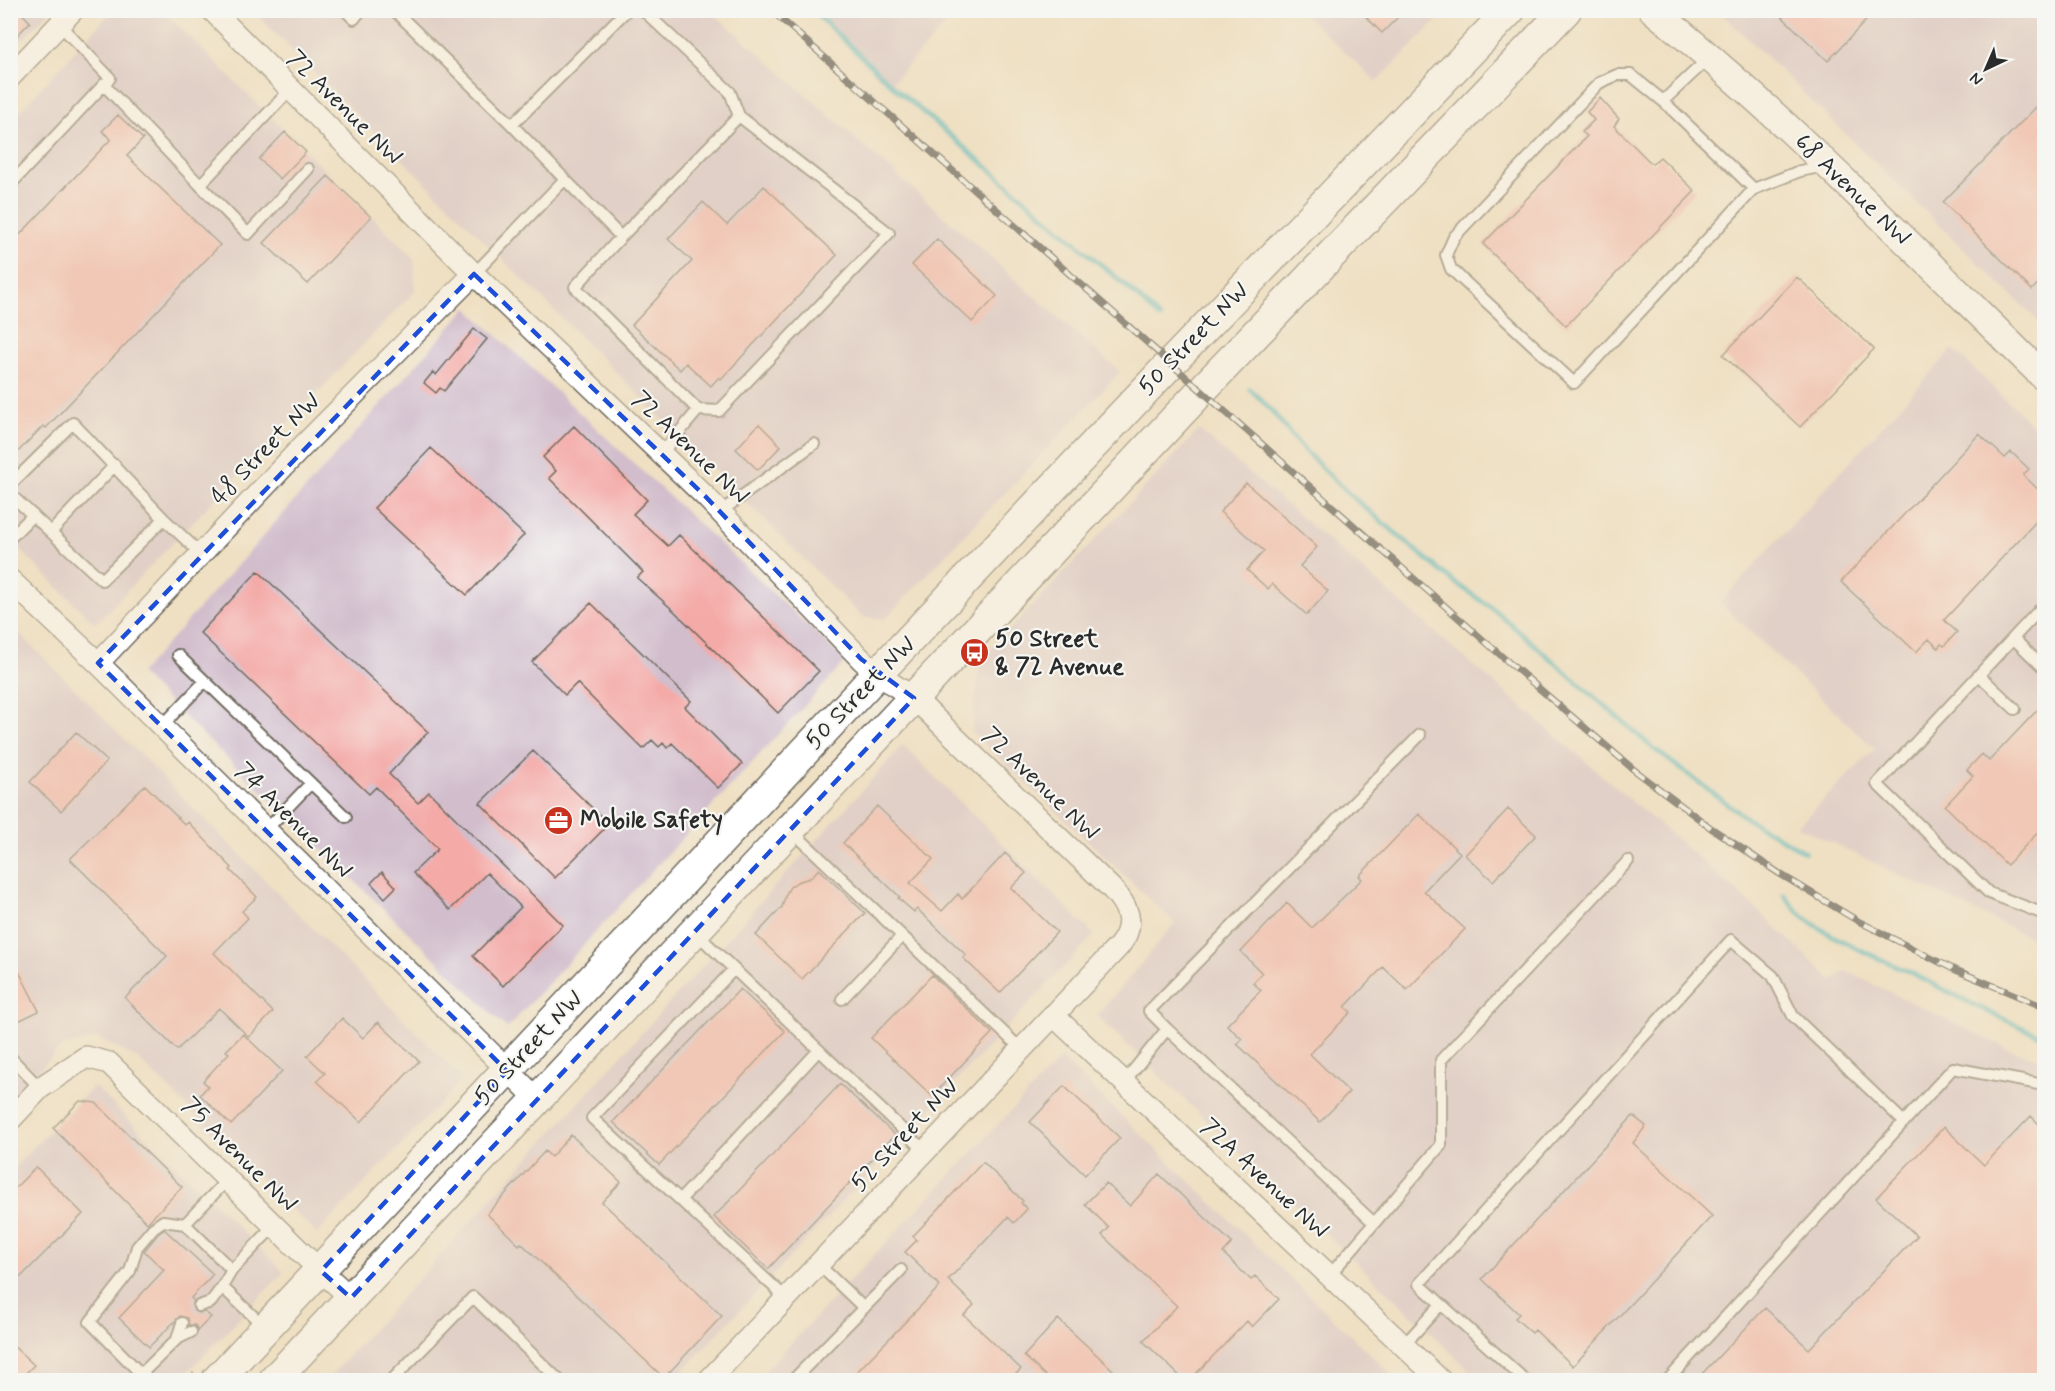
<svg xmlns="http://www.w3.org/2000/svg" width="2055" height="1391" viewBox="0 0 2055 1391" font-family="Mynerve,sans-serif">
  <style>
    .industrial { fill: #d1bdcc }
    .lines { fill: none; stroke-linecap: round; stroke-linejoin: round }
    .stream { stroke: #44b3be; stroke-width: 5 }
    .building { fill: #f4aaa7 }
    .service-casing { stroke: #706a60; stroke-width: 14 }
    .minor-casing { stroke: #706a60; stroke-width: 24 }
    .tertiary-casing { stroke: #706a60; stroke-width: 30 }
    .secondary-casing { stroke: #706a60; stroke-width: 33 }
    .path { stroke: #706a60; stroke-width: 3; stroke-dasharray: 4.5 4.5; stroke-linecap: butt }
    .service { stroke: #fff; stroke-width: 10 }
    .minor { stroke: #fff; stroke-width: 21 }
    .tertiary { stroke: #fff; stroke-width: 27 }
    .secondary { stroke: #fff; stroke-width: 30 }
    .rail-casing { stroke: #2b2b2b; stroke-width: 7 }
    .rail { stroke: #f6f6f2; stroke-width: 4.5; stroke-dasharray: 14; stroke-linecap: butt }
    .marked { fill: none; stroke: #1d4ed8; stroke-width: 4.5; stroke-dasharray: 12 8; stroke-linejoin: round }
    .labels { text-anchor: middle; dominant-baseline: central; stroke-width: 4.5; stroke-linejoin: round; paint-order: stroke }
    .street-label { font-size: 24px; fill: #2b2b2b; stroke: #f6f6f2 }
    .poi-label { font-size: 24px; font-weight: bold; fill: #2b2b2b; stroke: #f6f6f2; text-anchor: start }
  </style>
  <rect width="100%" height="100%" fill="#f6f6f2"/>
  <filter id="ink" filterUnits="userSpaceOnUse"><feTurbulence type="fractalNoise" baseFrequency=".0167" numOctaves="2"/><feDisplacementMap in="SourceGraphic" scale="12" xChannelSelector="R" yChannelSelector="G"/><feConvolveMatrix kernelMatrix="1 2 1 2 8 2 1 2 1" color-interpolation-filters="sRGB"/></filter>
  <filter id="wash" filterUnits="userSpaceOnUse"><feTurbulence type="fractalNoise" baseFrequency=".008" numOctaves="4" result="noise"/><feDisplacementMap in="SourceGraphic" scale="24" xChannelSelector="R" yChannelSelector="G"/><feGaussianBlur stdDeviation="1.35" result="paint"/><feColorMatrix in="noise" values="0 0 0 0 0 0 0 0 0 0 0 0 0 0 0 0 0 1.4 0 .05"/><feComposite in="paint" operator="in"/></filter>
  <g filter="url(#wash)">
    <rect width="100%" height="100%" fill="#efe0c3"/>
    <path class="industrial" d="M11,11H50L11,51Z
      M112,11H163L414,258L415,291L95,624L11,541L10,122Z
      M253,11H711L1120,372L885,619L862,617Z
      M812,11H958L892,82Z
      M1301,11H1446L1377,82Z
      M1719,11H2044V327Z
      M467,308L846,661L507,1028L140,674Z
      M1953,349L2044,436V944L1797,826L1875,749L1720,603Z
      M1199,430L1738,892L1833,981L1846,971L2006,1048L2044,1060V1380H1480L1097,1016L1175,923L972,732L980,661Z
      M10,624L463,1079L317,1234L138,1059L98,1038L61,1047L11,1100Z
      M903,745L1094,935L674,1380H327Z
      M1061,1058L1397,1380H756Z
      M94,1086L284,1272L180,1380H11L10,1171Z"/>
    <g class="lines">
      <path class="stream" d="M812,10L896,89L1125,285L1160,318
        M1250,389L1271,410L1302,448L1350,495L1454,582L1492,608L1654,749L1749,820L1805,852
        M1784,894C1804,930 1871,954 1907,971C1953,994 1998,1018 2044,1037"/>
    </g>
    <g id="blocks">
      <path class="building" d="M10,10H19L30,22L10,43Z
        M1359,10H1405L1382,33Z
        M1775,10H1876L1828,61Z
        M1600,98L1619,119L1614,126L1652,164L1660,157L1695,191L1566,326L1483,244L1587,136L1582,132L1594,120L1587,112Z
        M2044,99V277L2032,290L1943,202Z
        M118,115L143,139L127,156L220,245L46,428L43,426L10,460V245L111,139L102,131Z
        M285,132L306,152L280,179L259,159Z
        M328,176L371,217L308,284L264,243Z
        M764,186L837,255L721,379L719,377L711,386L686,363L680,370L632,325L692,261L668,239L703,202L727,225Z
        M937,239L997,296L972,322L912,265Z
        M1797,277L1874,349L1800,427L1723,355Z
        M474,329L487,339L444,391L440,388L436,393L424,383L433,372L436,375Z
        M759,424L781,446L758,470L736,449Z
        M574,426L647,500L633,514L668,546L679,535L819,671L778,713L673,610L637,578L643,572L549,478L556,471L543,457Z
        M1979,434L2005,458L2011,452L2029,469L2023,475L2044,495V513L1944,620L1957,632L1944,646L1941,644L1938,648L1929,639L1916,652L1841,582Z
        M431,448L524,535L467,595L374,508Z
        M1246,483L1317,547L1300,566L1328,591L1307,615L1272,584L1268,589L1247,570L1264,551L1220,512Z
        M258,571L428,732L389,774L418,803L429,792L563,925L503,986L473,956L521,907L487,873L450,910L413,873L438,849L376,787L369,794L200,633Z
        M591,603L691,701L685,707L742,764L718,788L672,743L667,748L663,743L659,747L652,740L643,749L577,683L565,695L532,662Z
        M2044,703V826L2007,865L1945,806L1973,776L1967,770L1982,754L1989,761Z
        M76,732L107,761L61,811L30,782Z
        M533,751L609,824L555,878L480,803Z
        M145,785L185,825L188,822L232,868L230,870L257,897L242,911L248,918L214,953L273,1012L249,1037L219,1008L177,1050L125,998L167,956L70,859Z
        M877,806L933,859L910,883L942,911L958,894L962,899L1005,853L1026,873L1011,888L1057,932L1000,993L963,958L966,955L917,909L914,912L898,898L900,897L843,843Z
        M1508,809L1536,835L1493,881L1465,855Z
        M1419,814L1460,853L1424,891L1465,929L1407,990L1383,967L1345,1007L1351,1012L1310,1054L1349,1092L1320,1122L1237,1044L1242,1039L1227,1025L1261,990L1253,983L1262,973L1241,952L1287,903L1312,928L1362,879L1359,876Z
        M819,869L865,913L802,979L756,935L782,907L786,894L790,887L797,882L810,878Z
        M382,872L396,887L385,898L371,883Z
        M10,954L39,1011L10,1025Z
        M932,975L992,1033L932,1096L871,1038Z
        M740,989L785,1031L659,1165L613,1122Z
        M342,1018L363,1038L378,1022L419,1061L361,1122L317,1081L325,1073L307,1056Z
        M243,1034L282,1071L231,1125L200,1095L208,1086L203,1081L229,1053L226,1051Z
        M840,1084L895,1135L768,1269L714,1217Z
        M1064,1086L1120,1138L1085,1175L1030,1122Z
        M80,1101L96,1103L182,1187L147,1223L53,1128Z
        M1633,1116L1646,1126L1633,1143L1712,1216L1573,1366L1535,1330L1532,1333L1515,1318L1519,1314L1482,1279Z
        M2031,1116L2044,1129V1380H1696L1765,1308L1809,1349L1917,1236L1876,1198L1944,1127L1984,1165Z
        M571,1135L621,1182L602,1202L722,1316L664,1378L521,1243L519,1245L487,1214L545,1151L551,1157Z
        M983,1162L1023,1201L1021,1203L1027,1209L1014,1223L1008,1217L948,1280L974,1305L964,1315L1021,1369L1010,1380H849L940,1286L905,1252L917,1240L913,1236Z
        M36,1167L83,1214L10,1288V1193Z
        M1159,1174L1232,1243L1223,1253L1251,1280L1255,1276L1279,1299L1252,1327L1247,1321L1190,1380H1184L1143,1341L1177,1306L1102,1235L1109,1228L1085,1204L1106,1183L1130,1206Z
        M164,1229L213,1274L191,1298L194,1301L192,1305L194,1311L198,1313L205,1312L211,1317L198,1330L195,1325H189L187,1318L180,1316L149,1347L119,1318L164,1270L144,1251L158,1234Z
        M1058,1319L1113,1370L1103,1380H1050L1024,1356Z
        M10,1343L34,1365L19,1380H10Z"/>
    </g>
  </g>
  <g filter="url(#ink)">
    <use href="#blocks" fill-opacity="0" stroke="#706a60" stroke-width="1.5"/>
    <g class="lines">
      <defs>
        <path id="service" d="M345,10L354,19L361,10
          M394,10L512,125L621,237L739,116L889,233L719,411L698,410L661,454
          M643,10L730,92L739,116
          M1710,57L1663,101L1754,189L1800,171L1825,166
          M104,85L200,185L290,90
          M1663,101L1631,75H1617L1599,83L1454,237L1446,255L1451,269L1574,383L1754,189
          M512,125L627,10
          M10,185L110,78L60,25
          M200,185L248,234L308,169
          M621,237L575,287L698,410
          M474,274L565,179
          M10,485L73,423L164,519L102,580L10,494
          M720,512L814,444
          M164,519L201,554
          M51,532L115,465
          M10,538L33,515
          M2044,605L1877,784L1989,893L2044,914
          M2013,638L2044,668
          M178,655L346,817
          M1979,675L2015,709
          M162,726L205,681
          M266,830L311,783
          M791,830L1021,1049
          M695,932L925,1151
          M734,969L592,1118L786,1298
          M842,999L902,936
          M1167,1029L1149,1011L1420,735
          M10,1057L40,1088
          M1124,1082L1167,1029L1374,1223
          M227,1180L185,1224L232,1270L274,1226
          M681,1199L819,1050
          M818,1264L864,1308
          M232,1270L222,1287L264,1326
          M1329,1276L1441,1145V1060L1628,861
          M1441,1304L1419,1284L1731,940L1773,976L1793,1016L1904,1122
          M199,1306L211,1302L222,1287
          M182,1323L177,1339L191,1332
          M1403,1346L1441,1304L1525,1380
          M141,1374L177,1339
          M147,1380L90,1322L130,1271L137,1247L153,1228L163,1221L185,1224
          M392,1380L473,1297L559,1380
          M793,1380L901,1270
          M1668,1380L1953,1068L2044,1085"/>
        <path id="minor" d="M212,10L474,274L705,496L861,659L877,674L914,698L1112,889C1129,907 1136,925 1119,946L709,1380
          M10,77L73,10
          M10,580L98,663L538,1100
          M98,663L301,448L474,274
          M1053,1015L1440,1380
          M10,1120L40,1088L86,1057L109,1063L306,1257L351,1298"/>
        <path id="tertiary" d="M1653,10C1792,123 1916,252 2044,377"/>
        <path id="secondary" d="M217,1380L877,674L1171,363L1510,10
          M274,1380L1202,390L1566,10"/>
      </defs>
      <use href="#service" class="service-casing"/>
      <use href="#minor" class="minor-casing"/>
      <use href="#tertiary" class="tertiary-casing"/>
      <use href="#secondary" class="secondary-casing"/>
      <path class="path" d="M186,1380L194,1373"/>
      <use href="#service" class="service"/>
      <use href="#minor" class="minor"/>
      <use href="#tertiary" class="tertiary"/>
      <use href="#secondary" class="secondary"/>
      <defs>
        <path id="rail" d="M771,10L1506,660L1633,769L1711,828L1780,874L1858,921L1951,968L2044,1007"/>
      </defs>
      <use href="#rail" class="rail-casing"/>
      <use href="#rail" class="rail"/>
    </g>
  </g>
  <path d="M0 0H2055V1391H0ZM474,274L705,496L861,659L914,698L351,1298L321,1271L507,1071L98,663Z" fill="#efe0c3" fill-opacity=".55" fill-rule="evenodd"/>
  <path class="marked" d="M474,274L705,496L861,659L914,698L351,1298L321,1271L507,1071L98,663Z"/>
  <defs>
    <symbol id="bus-disc" viewBox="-11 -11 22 22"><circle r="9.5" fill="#c8321e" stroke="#f6f6f2"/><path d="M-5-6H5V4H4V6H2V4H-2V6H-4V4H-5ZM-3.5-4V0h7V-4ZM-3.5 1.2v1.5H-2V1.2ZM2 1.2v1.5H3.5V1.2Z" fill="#fff"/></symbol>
    <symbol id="office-disc" viewBox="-11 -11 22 22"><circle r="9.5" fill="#c8321e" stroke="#f6f6f2"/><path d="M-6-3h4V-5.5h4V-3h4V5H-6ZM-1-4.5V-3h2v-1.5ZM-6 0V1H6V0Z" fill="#fff"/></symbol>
  </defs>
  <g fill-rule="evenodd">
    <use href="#bus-disc" x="958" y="636" width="33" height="33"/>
    <use href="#office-disc" x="542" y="804" width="33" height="33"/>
  </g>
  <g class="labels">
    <g class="street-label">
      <text transform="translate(344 108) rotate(45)">72 Avenue NW</text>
      <text transform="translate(1852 190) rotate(44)">68 Avenue NW</text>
      <text transform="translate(1194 339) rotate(-46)">50 Street NW</text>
      <text transform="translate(690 448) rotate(44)">72 Avenue NW</text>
      <text transform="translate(266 449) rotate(-46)">48 Street NW</text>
      <text transform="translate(861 693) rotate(-46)">50 Street NW</text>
      <text transform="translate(1040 784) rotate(44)">72 Avenue NW</text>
      <text transform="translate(293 821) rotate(45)">74 Avenue NW</text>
      <text transform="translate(529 1048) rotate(-47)">50 Street NW</text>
      <text transform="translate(905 1135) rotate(-47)">52 Street NW</text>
      <text transform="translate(239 1155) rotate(45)">75 Avenue NW</text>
      <text transform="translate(1264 1179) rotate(43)">72A Avenue NW</text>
    </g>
    <g class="poi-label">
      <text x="995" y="639">50 Street<tspan x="995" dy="28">&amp; 72 Avenue</tspan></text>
      <text x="580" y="820">Mobile Safety</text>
    </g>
  </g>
  <rect width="2055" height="1391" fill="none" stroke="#f6f6f2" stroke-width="36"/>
  <g transform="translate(1986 69) rotate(224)" stroke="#f6f6f2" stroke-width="4.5" paint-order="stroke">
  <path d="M0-4.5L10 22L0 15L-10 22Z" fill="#2b2b2b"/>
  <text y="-9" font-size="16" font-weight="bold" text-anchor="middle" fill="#2b2b2b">N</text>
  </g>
</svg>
